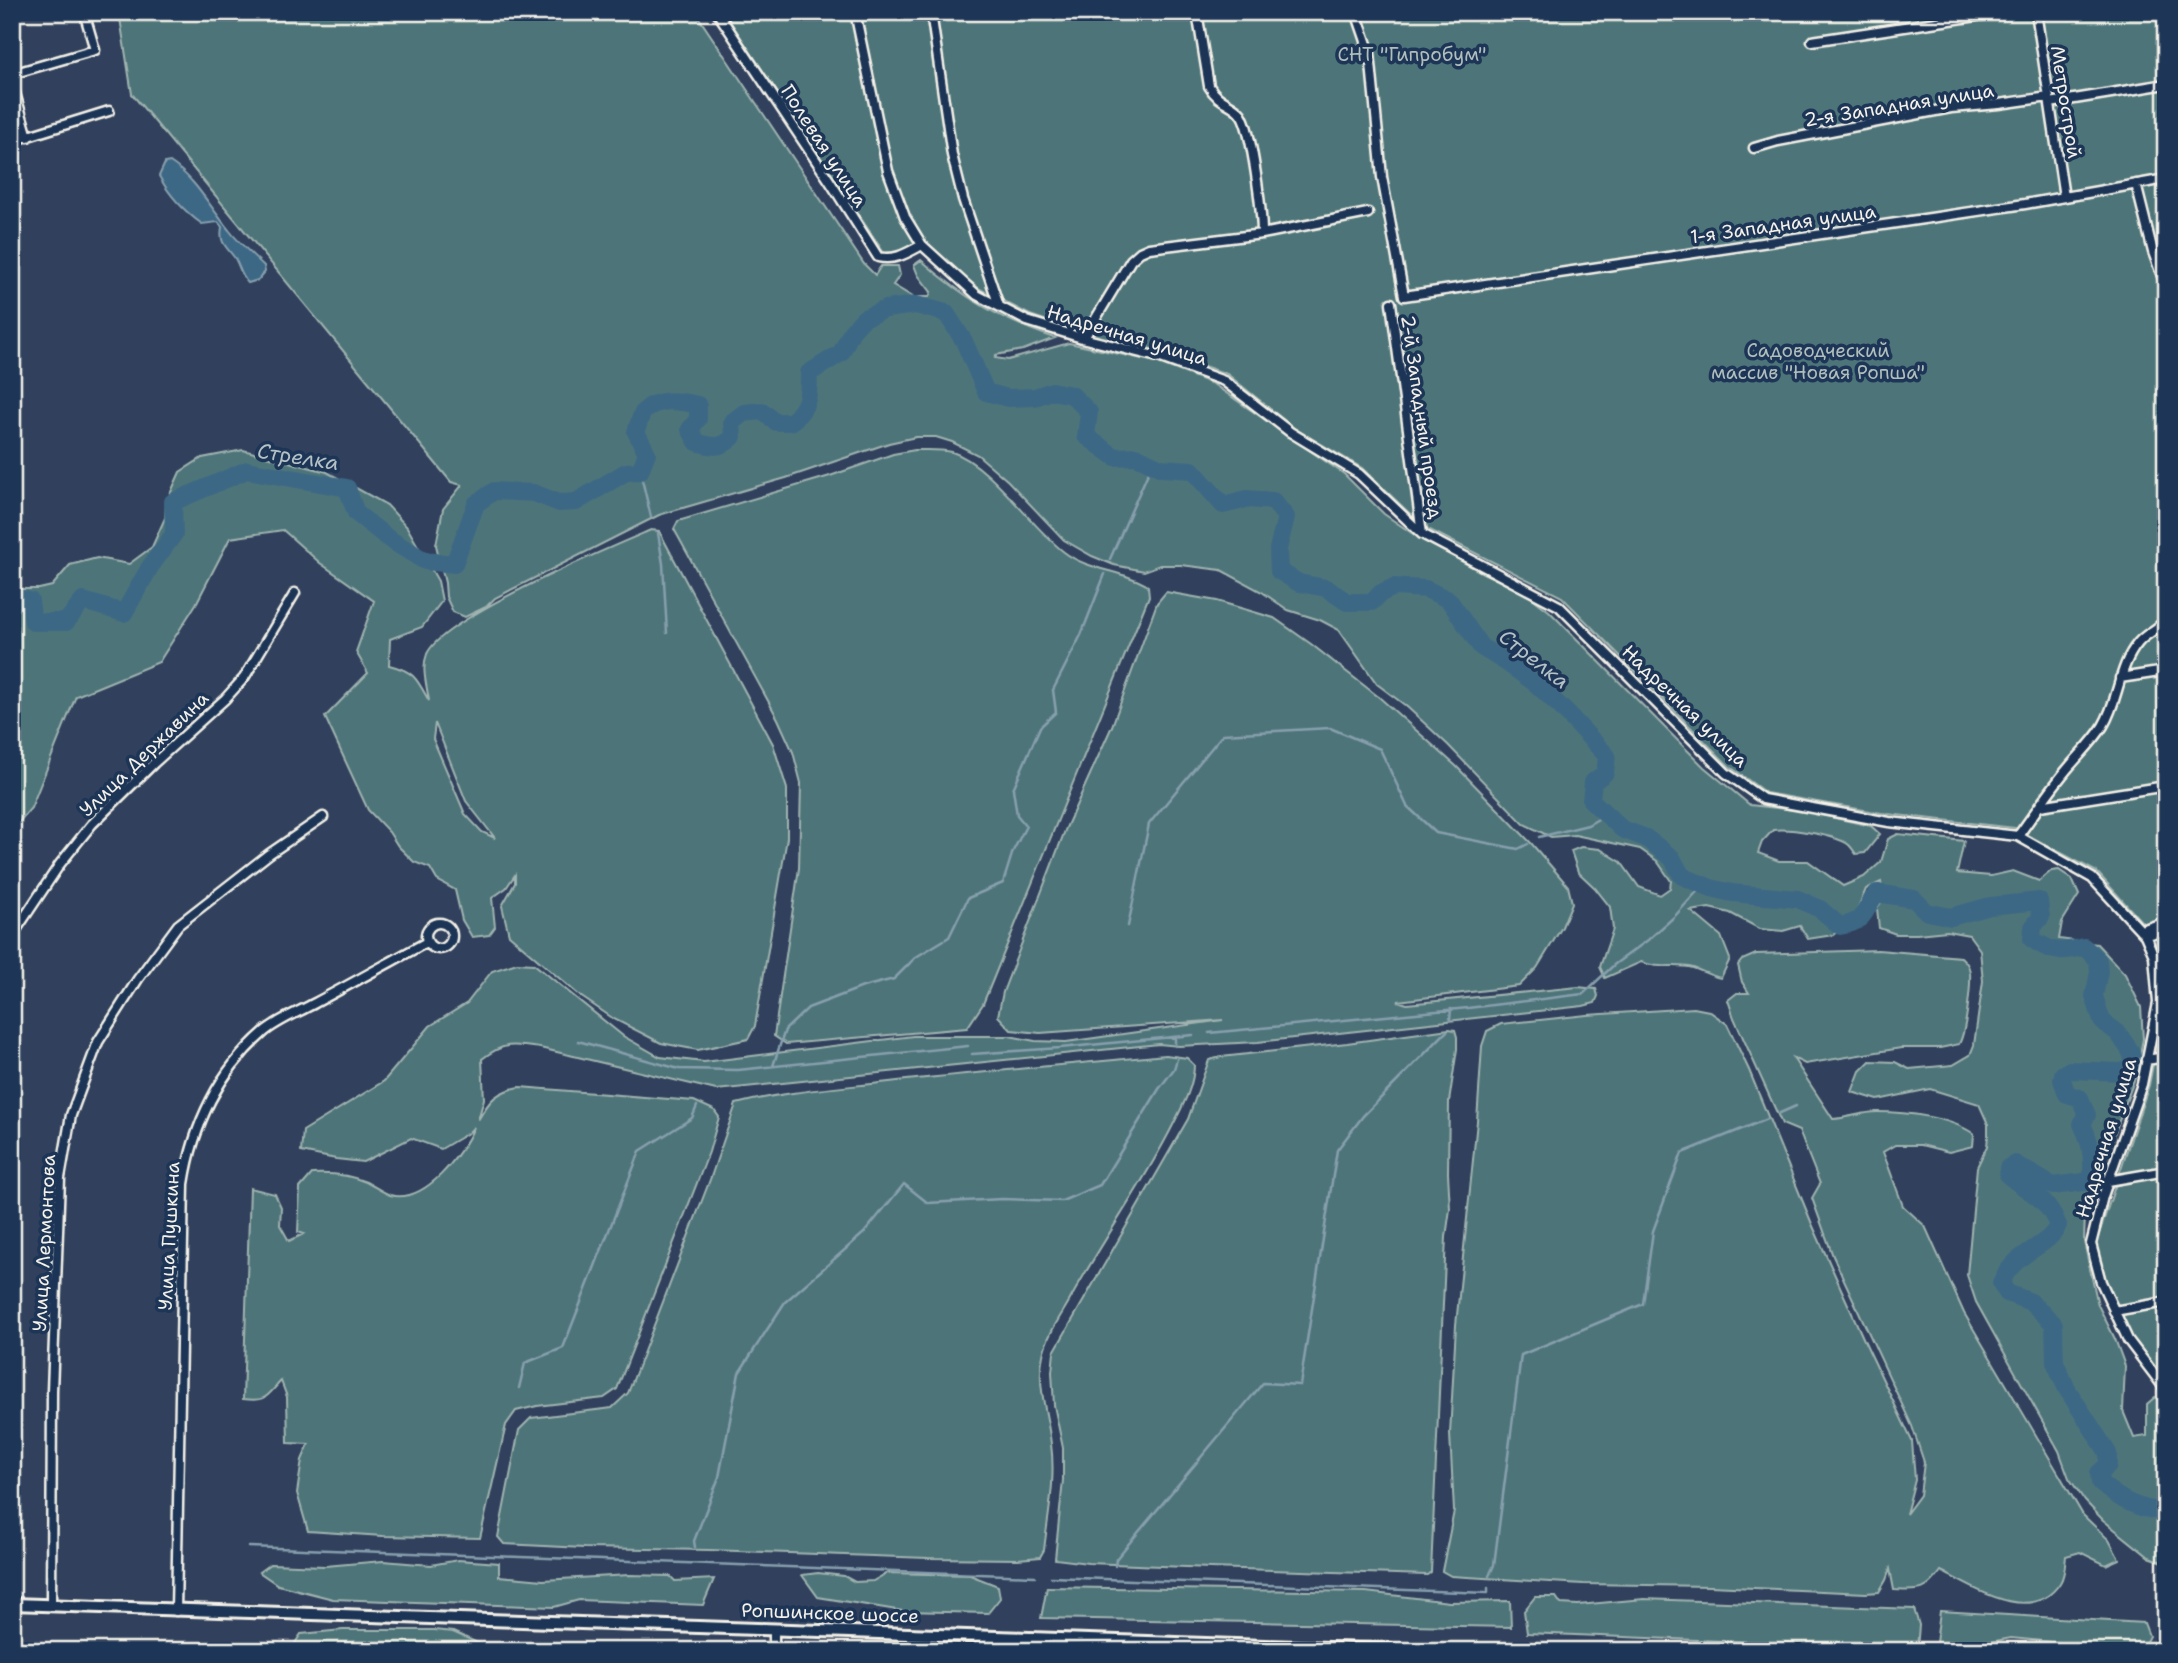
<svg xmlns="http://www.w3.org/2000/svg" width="2178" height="1663" viewBox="0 0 2178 1663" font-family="'Shantell Sans',sans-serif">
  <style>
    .green { fill: #4d7579; stroke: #a0b3b0; stroke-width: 2; fill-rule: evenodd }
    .water { fill: #3e6885; stroke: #879fad; stroke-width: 2 }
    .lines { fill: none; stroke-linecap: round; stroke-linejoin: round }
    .stream { stroke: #879fad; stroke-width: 2.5 }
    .river { stroke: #3e6885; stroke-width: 18 }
    .street-casing { stroke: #f4f1e8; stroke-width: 13 }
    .secondary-casing { stroke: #f4f1e8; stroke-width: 16 }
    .street { stroke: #1d3557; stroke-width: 8 }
    .secondary { stroke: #1d3557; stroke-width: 10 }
    .labels { text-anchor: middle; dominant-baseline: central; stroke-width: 7; stroke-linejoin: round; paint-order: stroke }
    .park-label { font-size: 19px; fill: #b1bfbc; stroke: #1d3557 }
    .street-label { font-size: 19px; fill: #f4f1e8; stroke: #1d3557 }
    .water-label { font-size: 21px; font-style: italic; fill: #b4c1c5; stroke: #1d3557 }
  </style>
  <rect width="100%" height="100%" fill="#31415d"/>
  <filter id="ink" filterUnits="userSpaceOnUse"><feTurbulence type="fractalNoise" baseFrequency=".0143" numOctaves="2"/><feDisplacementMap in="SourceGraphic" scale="14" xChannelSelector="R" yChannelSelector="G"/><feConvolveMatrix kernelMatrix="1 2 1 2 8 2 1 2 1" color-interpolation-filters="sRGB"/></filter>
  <g filter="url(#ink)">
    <path class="green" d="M119,12H695L864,264L875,275L881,266H898L900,275L893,285L913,297H929L931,292L918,275L914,265L921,260C964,298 1000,320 1055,338L1023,350L996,355L995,358L1008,360L1069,343L1156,362L1213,384L1344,474L1384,514L1416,536L1483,573L1527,594L1549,611L1704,767L1750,805L1804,811L1871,826L1880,834L1865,853L1856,854C1854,851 1852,848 1849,845C1837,835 1789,828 1773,830L1762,842L1758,853L1779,861H1808L1843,886L1864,877L1881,862L1888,839L1898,834L1964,841L1957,873L1991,876L2013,871L2039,881L2051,871L2059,870L2072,879L2079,895L2062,922L2059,939L2097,944L2125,974L2141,1007L2143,1039L2136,1075L2085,1213L2084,1242L2098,1305L2115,1339L2125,1366L2123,1411L2134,1438L2147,1436V1404L2155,1397L2166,1406V1563L2149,1557L2103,1520L2085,1501L2069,1478L2059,1451L1976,1302L1967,1275L1977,1167L1987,1146L1988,1135V1124L1979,1104L1930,1089L1878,1100L1852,1092L1860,1071L1870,1061L1895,1062L1909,1069L1953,1065L1970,1055L1974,1045L1983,981L1980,950L1969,935L1947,931L1917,934H1896L1879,928L1877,908L1884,898L1881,882L1866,889L1854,918L1833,935L1808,939L1800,926L1783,931L1760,929L1730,913L1709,908L1691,911L1721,936L1730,959L1721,978C1710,976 1703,971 1693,968C1674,963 1660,970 1641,962L1605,978L1600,967L1613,929L1610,907L1595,888L1578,872L1571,851L1581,847L1600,849L1621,862L1639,887L1660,895L1670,888L1671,881L1657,861L1640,849L1575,835L1551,837L1524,824L1448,745L1406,706L1377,684L1339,630L1320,620L1288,610L1262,592L1221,570L1181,565H1160L1144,571L1114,565L1092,556L1064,540L1008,481L978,455L952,442L936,437H916L889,443L786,478L659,515L495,598L486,607L465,617L453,612L446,597L445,583L436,545L443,509L462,485L451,482L132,94Z
      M724,12H2166V1383L2132,1338L2106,1281L2096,1243L2149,1085L2165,1004L2160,954L2150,931L2097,872L2015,828L1887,814L1766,793L1729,766L1562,597L1424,527L1362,468L1294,428L1227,374L1160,351L1070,329L1030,315L980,289L928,250L884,253Z
      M243,450L327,472L387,505L407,527L438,581L442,601L422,627L390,639L389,665C414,671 417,679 429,701C427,686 421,669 427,654C443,617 609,548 651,530L659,531L773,744L787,789V838L755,1026L748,1039L698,1050L661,1043L614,1019L580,996L509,935L502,906L515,883V875L506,888L492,898L495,927L489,935L472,937L462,920L455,890L437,880L430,868L414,862L398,846L389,832L368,810L325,717L368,673L356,652L374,601L320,563L283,530L230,538L196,604L159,662L76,696L31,808L12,830V589H39L52,586L70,565L97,558L129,564L152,547L165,518L166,503L180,472L202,458ZM435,723L466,801L495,838L482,832L465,814L433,739Z
      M915,450C926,450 941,449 952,452C990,464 1030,526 1064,552C1088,571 1123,570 1148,586L1149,596L983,1004L967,1028L786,1044L774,1036L799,868L801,783L793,752L778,719L674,529L678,521L830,476L893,454Z
      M1166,592L1217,601L1274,618L1311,644L1380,698L1456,766L1531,843L1568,886L1572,903L1562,927L1537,968L1519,986L1398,1001L1407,1004L1578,987L1596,989L1598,996L1595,1003L1583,1006L1258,1042L1179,1046L1159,1044L716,1090L540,1048C513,1044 504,1042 482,1059L484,1099L478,1120C489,1101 496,1091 520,1087L694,1101L714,1110L719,1117L709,1152L617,1389L604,1398L537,1406L516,1411L506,1425L480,1538L383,1536L308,1531L297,1493L302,1460L309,1444L288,1443L287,1397L281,1381C266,1397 267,1402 243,1399L250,1188L275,1194L281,1207L280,1225L289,1241L304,1234L298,1232L300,1188L312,1174C331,1173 348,1174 366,1182C374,1186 382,1192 390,1195C425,1205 462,1154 474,1127L468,1133L441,1149L411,1138L363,1162L336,1159L301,1152L303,1131L384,1081L430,1026L467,1003L492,971L517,963L534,964L623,1036L660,1057L704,1062L913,1036H1009L1035,1041L1066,1042L1223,1020L1040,1033L1011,1030L998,1016L1003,992L1066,828L1112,726L1157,603Z
      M1878,950L1961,957C1966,962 1969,965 1970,972C1971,986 1966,1032 1959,1044L1940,1048H1901L1805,1064L1793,1058L1833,1119C1848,1118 1863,1112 1877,1112C1907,1112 1950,1117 1974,1134L1973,1146L1949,1152L1921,1145H1895L1883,1152L1903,1206L1925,1226L1964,1313L2083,1515L2109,1540L2119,1559L2106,1565L2080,1552L2066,1556C2065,1564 2065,1576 2060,1583C2032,1626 1974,1588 1941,1571C1926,1593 1919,1591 1894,1590L1890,1569L1886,1580L1879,1592L1866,1593L1710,1586L1583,1584L1451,1576L1442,1571L1454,1511L1450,1434L1456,1325L1477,1121L1482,1046L1487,1031L1501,1024L1587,1015L1694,1008L1709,1011L1727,1024L1749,1070L1812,1224L1864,1340L1912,1441L1915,1480L1906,1514L1920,1495L1924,1462L1912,1426L1833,1256L1812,1198L1820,1184L1799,1131L1782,1124L1734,1018L1728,1000L1737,993H1749L1742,982L1738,965L1742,960L1756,954Z
      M1449,1029L1455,1030L1457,1037V1049L1449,1102L1448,1173L1450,1209L1446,1237L1431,1572L1427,1575L1210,1568L1088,1563L1055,1559L1063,1480V1448L1054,1405L1052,1372L1054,1352L1188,1119L1209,1060L1221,1057L1347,1043Z
      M1166,1055L1187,1058L1194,1065C1194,1086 1182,1107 1173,1125C1143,1185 1103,1239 1071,1298C1061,1316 1047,1335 1043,1355C1036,1384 1048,1415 1051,1444C1056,1479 1048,1515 1044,1550L1040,1557L1018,1559L928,1558L709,1550L584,1548L504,1544L498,1537L519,1430L531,1418L612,1408L628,1393L711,1177L736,1104C786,1091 838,1088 889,1082C982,1072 1074,1064 1166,1055Z
      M458,1560L499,1563V1576L543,1580L629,1575L670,1576L675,1581L714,1579L703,1605L579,1600L554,1607L333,1599L278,1585L259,1572L270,1564L325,1566L383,1561L431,1565Z
      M818,1573L844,1576L855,1582L873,1581L887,1573L970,1575L998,1586L1000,1598L988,1613L903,1611L818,1597L802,1575Z
      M1047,1587L1366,1592L1449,1602L1510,1601L1511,1627L1041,1618Z
      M1535,1597H1556L1561,1604L1578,1605L1644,1599L1914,1609L1919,1625L1917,1649L1527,1633L1524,1611Z
      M1940,1611L2144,1623L2149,1636L2141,1651L2011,1638L1986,1643H1936Z
      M343,1630H434L453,1632L487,1647L492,1651H293L291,1649L301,1634Z"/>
    <path class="water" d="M170,162C195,178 210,207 229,230C239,243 252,254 264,266L265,272L258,280L248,283C240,275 240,266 234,257C226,246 219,243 222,227L218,222L202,224C184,211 169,195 159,176L165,163Z"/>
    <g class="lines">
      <path class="stream" d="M640,471L651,517
        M658,533L663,564L667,633
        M1110,559L1152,464
        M1539,837L1588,825L1605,815
        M1128,926L1149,824L1223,734L1330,728L1380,749L1407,806L1436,833L1518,849L1528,844
        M1450,1020L1451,1009
        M1209,1033L1468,1008L1583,994L1615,964L1648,940L1674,917L1703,885
        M1175,1037V1046
        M578,1041L679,1069L738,1070L968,1046
        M972,1054L1060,1048L1193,1035
        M773,1066L785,1030L808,1008L863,987L894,979L916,957L949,937L968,898L1003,883L1013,851L1026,826L1017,815L1013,789L1040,727L1056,712L1053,690L1081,635L1105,574
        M1780,1113L1796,1106
        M519,1388L525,1363L563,1348L640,1151L692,1118L697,1106
        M249,1547L1035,1576
        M695,1547L694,1541L719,1477L739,1373L785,1302L864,1233L904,1184L928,1203L1002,1199L1062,1201L1100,1185L1159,1089L1174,1069L1177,1059
        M1115,1566L1116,1559L1263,1383L1300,1385L1337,1150L1363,1116L1447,1031
        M1489,1576L1494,1565L1521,1355L1643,1304L1653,1231L1682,1153L1767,1119
        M1051,1577L1488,1593V1588"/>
      <path class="river" d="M12,603L17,598L30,601L33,622H66L83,601L124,613L150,567L174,534L173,502L247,470L347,488L356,513L389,539L425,561L454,564L476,504L494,491L534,493L559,503L576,502L626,472L640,471L647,453L636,432C638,426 640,416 644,411C658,397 681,401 698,405V419L690,429L697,442C712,447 721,449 733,437L732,422L744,413L762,411L776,422H791C809,407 809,395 809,373L841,353L852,331L864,318L886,309L916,305L946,313L964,341L986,392L1008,398L1035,397L1052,391L1072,395L1089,412L1086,436L1115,457L1136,456L1161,468L1192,470L1223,505L1247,499L1273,501L1286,517L1278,549L1279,571L1299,583L1326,588L1347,602H1372L1381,593L1394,587L1426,589L1449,600L1481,647L1504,661L1535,683L1562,708L1607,756L1605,773L1593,782L1591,800L1622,829L1646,838L1672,858L1682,876L1711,888L1732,893L1798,899L1820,909L1840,926C1868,921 1862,911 1877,893L1914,899L1927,912L1951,917L1990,906L2039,901L2041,917L2033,927L2032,939C2054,954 2059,952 2084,947L2098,960L2099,972L2094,996L2102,1021L2118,1033L2131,1052L2134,1063L2129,1069L2122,1072L2070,1070L2063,1074L2062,1080L2067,1094L2080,1098L2087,1115L2082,1124C2091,1142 2094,1161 2091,1181L2053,1186L2015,1164L2008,1168V1175C2031,1195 2044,1194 2058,1225C2049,1248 2014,1251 2001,1283L2007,1293L2031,1302L2054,1324L2055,1362L2067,1389L2108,1453V1465L2099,1473L2100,1483C2121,1501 2138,1509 2166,1512"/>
      <defs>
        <path id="street" d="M717,12L829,180L878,257C895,261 907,253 922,245
          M855,12L888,171L905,217L922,245L977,295L1027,321L1082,338L1158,357L1224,381L1290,432L1359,474L1422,534L1559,606L1726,773L1763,799L1889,822L2018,836L2092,878L2145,935L2154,956L2158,1003L2142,1084L2103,1196L2091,1244L2101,1282L2128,1340L2166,1390
          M931,12L952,155L963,199L999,306
          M1356,12L1370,53L1382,177L1404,296L2025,204L2166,179
          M2036,12L2064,197
          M1812,41L2003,12
          M12,74L95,50L84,12
          M12,83L28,137
          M2050,103L2166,84
          M12,141L109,111
          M1754,148L1778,141L1951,108L1999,104L2049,97
          M2136,184L2153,252L2162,276
          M1262,234L1368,213
          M1391,303L1422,534
          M1084,338L1131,260L1140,252L1149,248L1262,234C1262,213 1252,130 1241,114C1232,102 1219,104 1209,86L1197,12
          M2120,678L2166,671
          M2040,806L2166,786
          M2018,836C2035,813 2050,789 2069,767C2081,753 2093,742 2103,726C2119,700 2118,667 2138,643C2146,633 2158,630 2166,619
          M426 936a13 13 0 1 1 26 0a13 13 0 1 1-26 0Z
          M2141,930L2166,922
          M2145,935L2166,930
          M12,936L60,864L92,824L154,763L225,699L244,678L295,593
          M2146,1060L2166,1057
          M2108,1181L2166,1171
          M2114,1311L2166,1302
          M51,1606L52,1391L60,1178L71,1115L98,1042L138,979L178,925L269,854L323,817
          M176,1611L184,1184C193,1125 219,1071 264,1032C278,1020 299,1012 315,1003C353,983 390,962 427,942
          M1033,1637V1651
          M774,1651V1630"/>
        <path id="secondary" d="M12,1604L1417,1651"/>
      </defs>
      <use href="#street" class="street-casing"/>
      <use href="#secondary" class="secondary-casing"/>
      <use href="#street" class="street"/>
      <use href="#secondary" class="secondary"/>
    </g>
  </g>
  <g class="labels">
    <g class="park-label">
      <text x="1412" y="54">СНТ "Гипробум"</text>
      <text x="1818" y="350">Садоводческий<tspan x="1818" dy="22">массив "Новая Ропша"</tspan></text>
    </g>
    <g class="street-label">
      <text transform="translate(2066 102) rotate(81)">Метрострой</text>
      <text transform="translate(1899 105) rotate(-9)">2-я Западная улица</text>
      <text transform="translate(824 146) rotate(57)">Полевая улица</text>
      <text transform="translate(1783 224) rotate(-8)">1-я Западная улица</text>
      <text transform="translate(1127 335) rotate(17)">Надречная улица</text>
      <text transform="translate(1422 417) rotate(82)">2-й Западный проезд</text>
      <text transform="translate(1685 706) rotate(44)">Надречная улица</text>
      <text transform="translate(144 754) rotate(-44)">Улица Державина</text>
      <text transform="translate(2106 1138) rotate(-73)">Надречная улица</text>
      <text transform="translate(169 1236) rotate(-87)">Улица Пушкина</text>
      <text transform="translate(44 1243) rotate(-87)">Улица Лермонтова</text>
      <text transform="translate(830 1613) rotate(2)">Ропшинское шоссе</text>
    </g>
    <g class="water-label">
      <text transform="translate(298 457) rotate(9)">Стрелка</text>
      <text transform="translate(1534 659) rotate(38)">Стрелка</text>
    </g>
  </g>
  <rect width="2178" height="1663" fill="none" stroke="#1d3557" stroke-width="42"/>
  <rect x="21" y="21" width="2136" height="1621" fill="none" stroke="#f4f1e8" stroke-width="2.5" filter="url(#ink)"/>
</svg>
